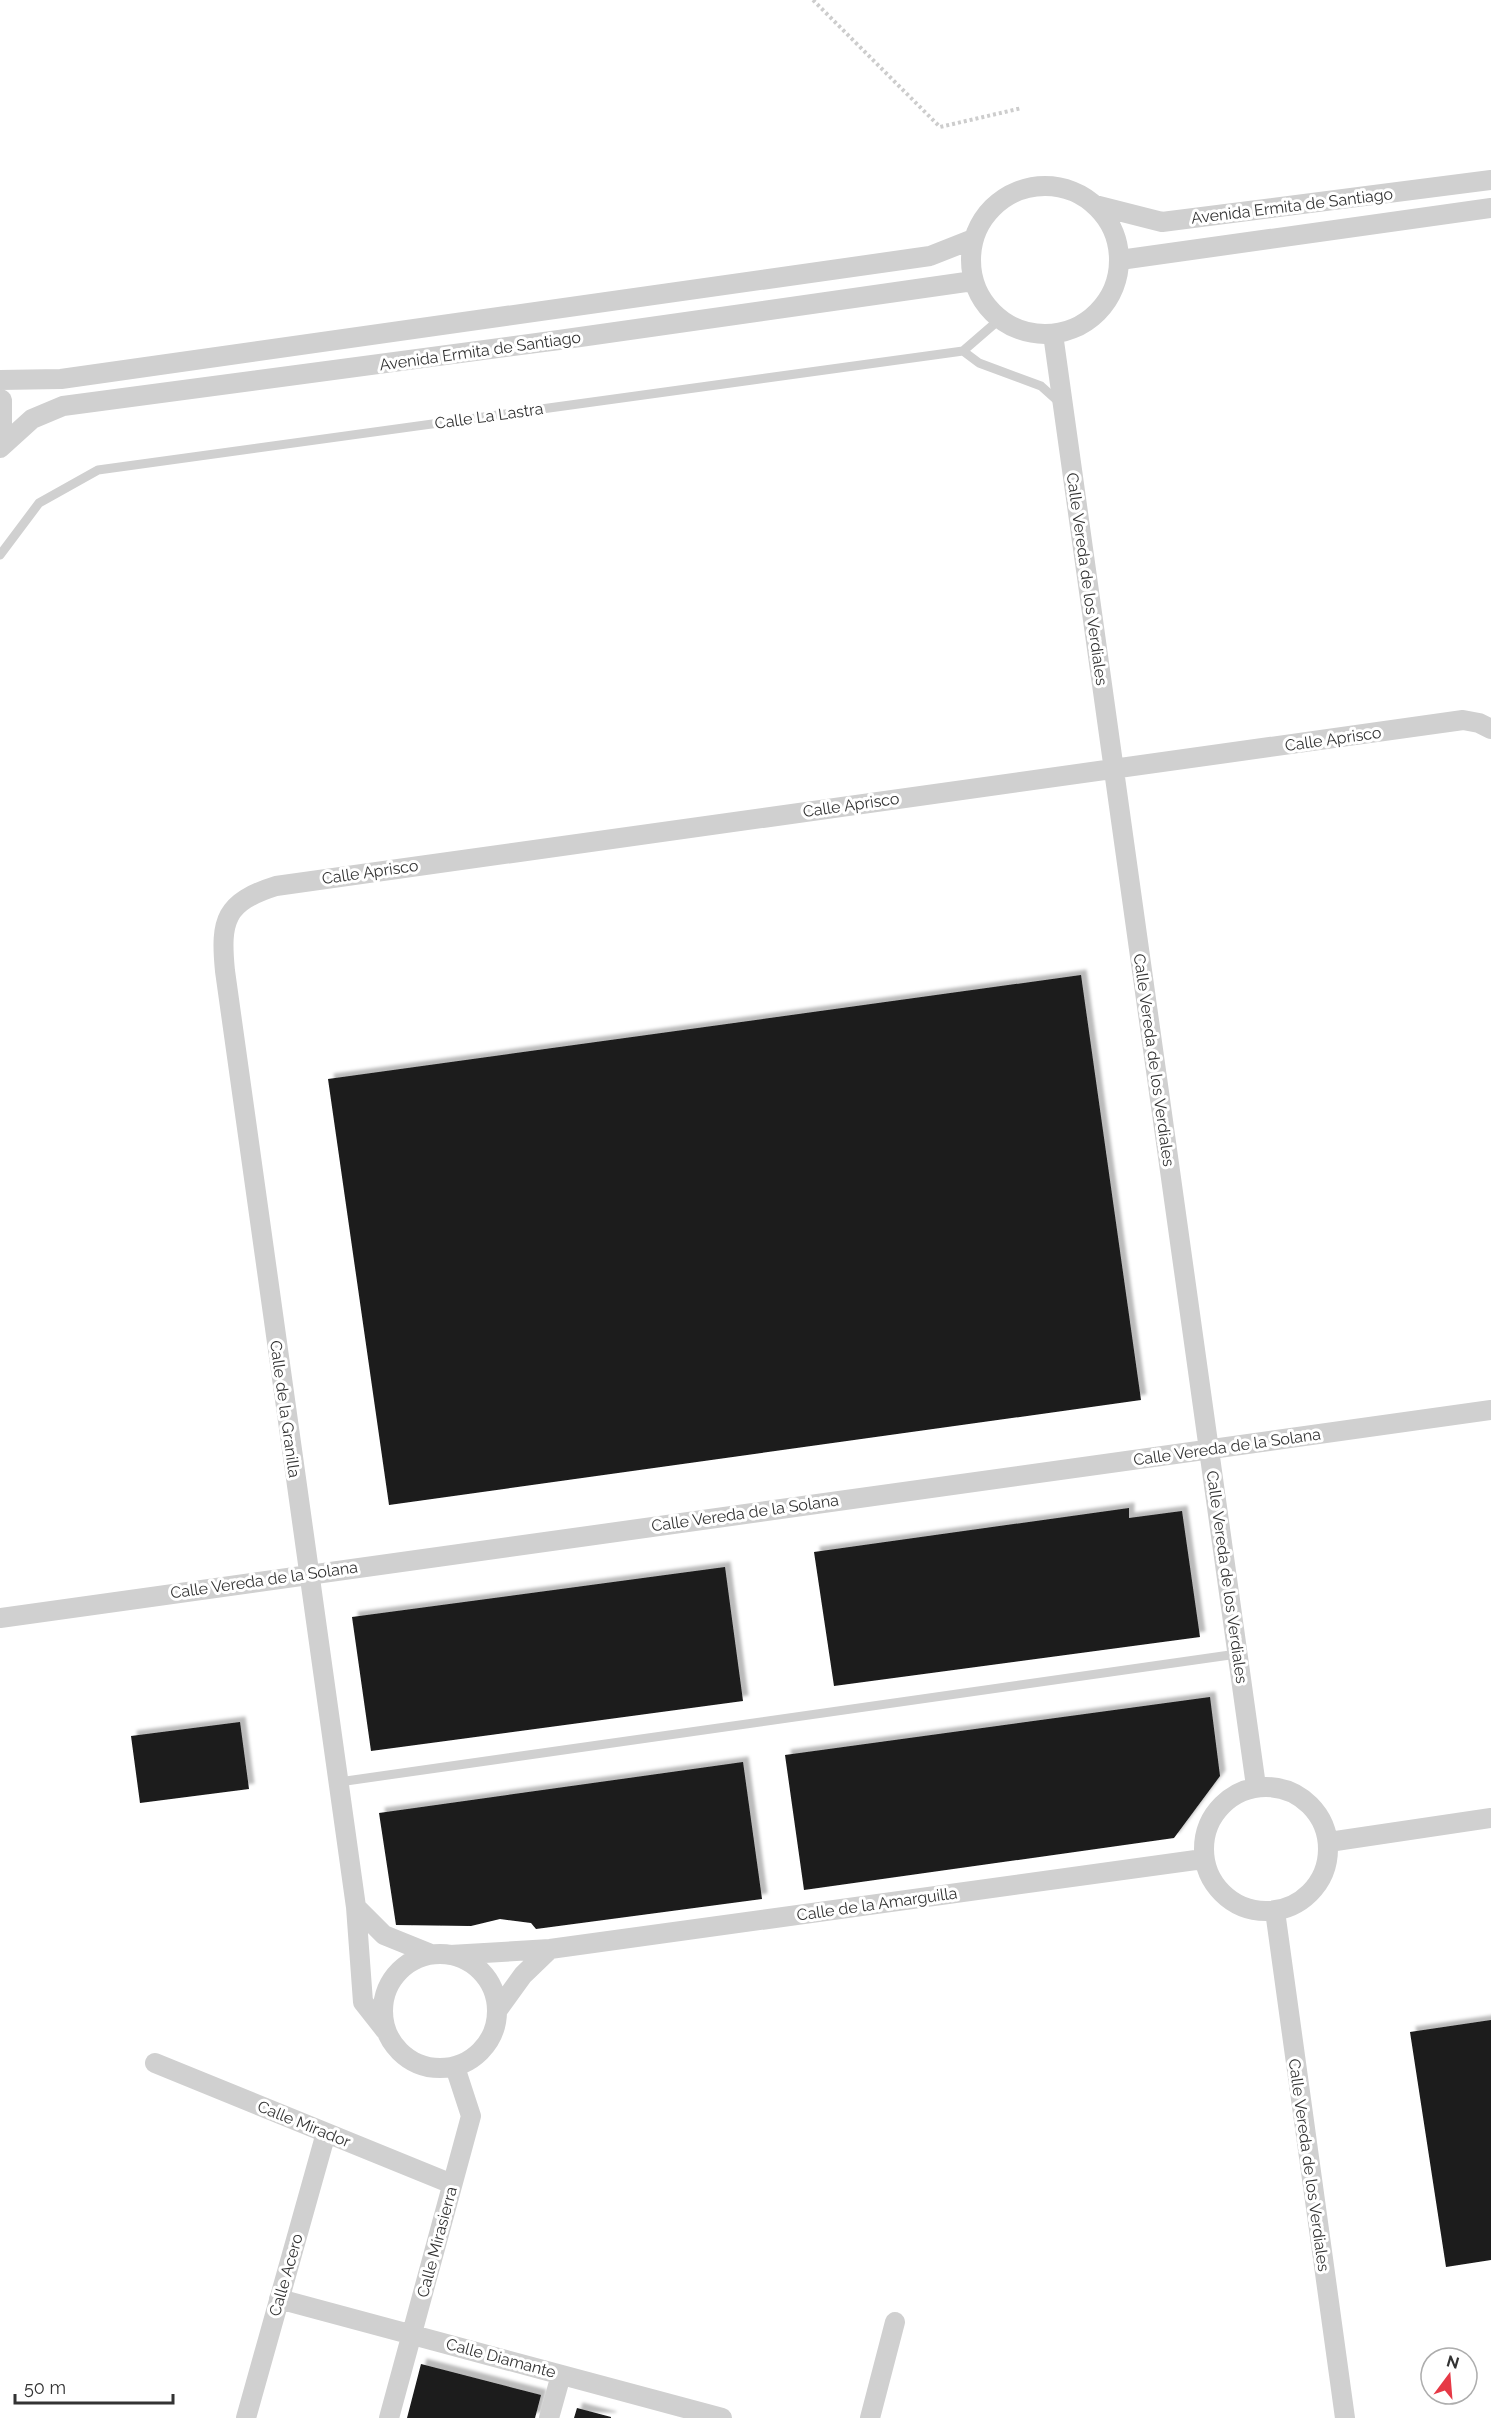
<svg xmlns="http://www.w3.org/2000/svg" width="1491" height="2418" viewBox="0 0 1491 2418" font-family="Raleway,sans-serif">
  <style>
    .building { fill: #1a1a1a; filter: url(#shadow) }
    .lines { fill: none; stroke-linecap: round; stroke-linejoin: round }
    .path { stroke: #cdcdcd; stroke-width: 4; stroke-dasharray: 3 3; stroke-linecap: butt }
    .service { stroke: #d0d0d0; stroke-width: 9 }
    .minor { stroke: #d0d0d0; stroke-width: 20 }
    .tertiary { stroke: #d0d0d0; stroke-width: 24 }
    .labels { text-anchor: middle; dominant-baseline: central; stroke-width: 6; stroke-linejoin: round; paint-order: stroke }
    .street-label { font-size: 16px; fill: #333; stroke: #fff }
  </style>
  <defs>
    <filter id="shadow"><feDropShadow dx="5.5" dy="-5.5" stdDeviation="1.5" flood-color="#0004"/></filter>
  </defs>
  <rect width="100%" height="100%" fill="#fff"/>
  <path class="building" d="M1081,975L1141,1400L389,1505L328,1079Z
    M1129,1508V1518L1182,1511L1200,1637L834,1686L814,1552Z
    M725,1567L743,1701L371,1751L352,1617Z
    M1210,1697L1220,1776L1174,1838L804,1890L785,1755Z
    M240,1722L249,1789L140,1803L131,1736Z
    M743,1762L762,1899L536,1929L531,1923L500,1919L471,1926L396,1925L379,1813Z
    M1491,2020V2260L1446,2267L1410,2032Z
    M421,2364L541,2395L535,2418H407Z
    M577,2408L611,2417V2418H574Z"/>
  <g class="lines">
    <path class="path" d="M813,0L940,127L1022,108"/>
    <path class="service" d="M963,351L979,363L1041,386L1060,403
      M0,555L39,503L98,470L963,351L1000,319
      M339,1782L1237,1654"/>
    <path class="minor" d="M971 260a74 74 0 1 1 148 0a74 74 0 1 1-148 0Z
      M1095,205L1162,222L1491,180
      M1120,260L1491,208
      M1053,334L1256,1786
      M0,380L61,379L930,256L973,239
      M0,448L32,419L63,406L559,340L973,281
      M0,1618L1491,1410
      M1204 1849a62 62 0 1 1 124 0a62 62 0 1 1-124 0Z
      M1329,1842L1491,1818
      M356,1907L225,971C220,920 225,902 276,886L1463,720L1479,723L1491,729
      M1275,1911L1345,2418
      M383 2011a57 57 0 1 1 114 0a57 57 0 1 1-114 0Z
      M450,1955L550,1949L1203,1859
      M497,2011L523,1975L550,1949
      M385,2030L363,2002L356,1907L384,1935L431,1954
      M155,2063L452,2184
      M279,2299L722,2418
      M246,2418L326,2133
      M389,2418L471,2116L455,2067
      M549,2418L561,2375
      M870,2418L895,2322"/>
    <path class="tertiary" d="M0,401V435"/>
  </g>
  <g class="labels">
    <g class="street-label">
      <text transform="translate(1292 206) rotate(-7)">Avenida Ermita de Santiago</text>
      <text transform="translate(480 351) rotate(-8)">Avenida Ermita de Santiago</text>
      <text transform="translate(489 416) rotate(-8)">Calle La Lastra</text>
      <text transform="translate(1087 579) rotate(82)">Calle Vereda de los Verdiales</text>
      <text transform="translate(1333 739) rotate(-8)">Calle Aprisco</text>
      <text transform="translate(851 805) rotate(-8)">Calle Aprisco</text>
      <text transform="translate(370 872) rotate(-8)">Calle Aprisco</text>
      <text transform="translate(1154 1060) rotate(82)">Calle Vereda de los Verdiales</text>
      <text transform="translate(285 1409) rotate(82)">Calle de la Granilla</text>
      <text transform="translate(1227 1447) rotate(-8)">Calle Vereda de la Solana</text>
      <text transform="translate(745 1513) rotate(-8)">Calle Vereda de la Solana</text>
      <text transform="translate(1227 1577) rotate(82)">Calle Vereda de los Verdiales</text>
      <text transform="translate(264 1580) rotate(-8)">Calle Vereda de la Solana</text>
      <text transform="translate(877 1904) rotate(-8)">Calle de la Amarguilla</text>
      <text transform="translate(304 2124) rotate(22)">Calle Mirador</text>
      <text transform="translate(1309 2165) rotate(82)">Calle Vereda de los Verdiales</text>
      <text transform="translate(437 2242) rotate(-75)">Calle Mirasierra</text>
      <text transform="translate(286 2275) rotate(-74)">Calle Acero</text>
      <text transform="translate(501 2358) rotate(15)">Calle Diamante</text>
    </g>
  </g>
  <g transform="translate(1449 2376) rotate(16)"><circle r="28" fill="#ffffff" stroke="#adadad" stroke-width="1.5"/>
  <path d="M0-4.5L10 22L0 15L-10 22Z" fill="#e63946"/>
  <text y="-9" font-size="16" font-weight="bold" text-anchor="middle" fill="#333333">N</text>
  </g>
  <path d="M15 2394v9h158v-9" fill="none" stroke="#333333" stroke-width="3"/>
  <text x="24" y="2394" font-size="18" fill="#333333" stroke="#ffffff" stroke-width="4.5" paint-order="stroke">50 m</text>
</svg>
